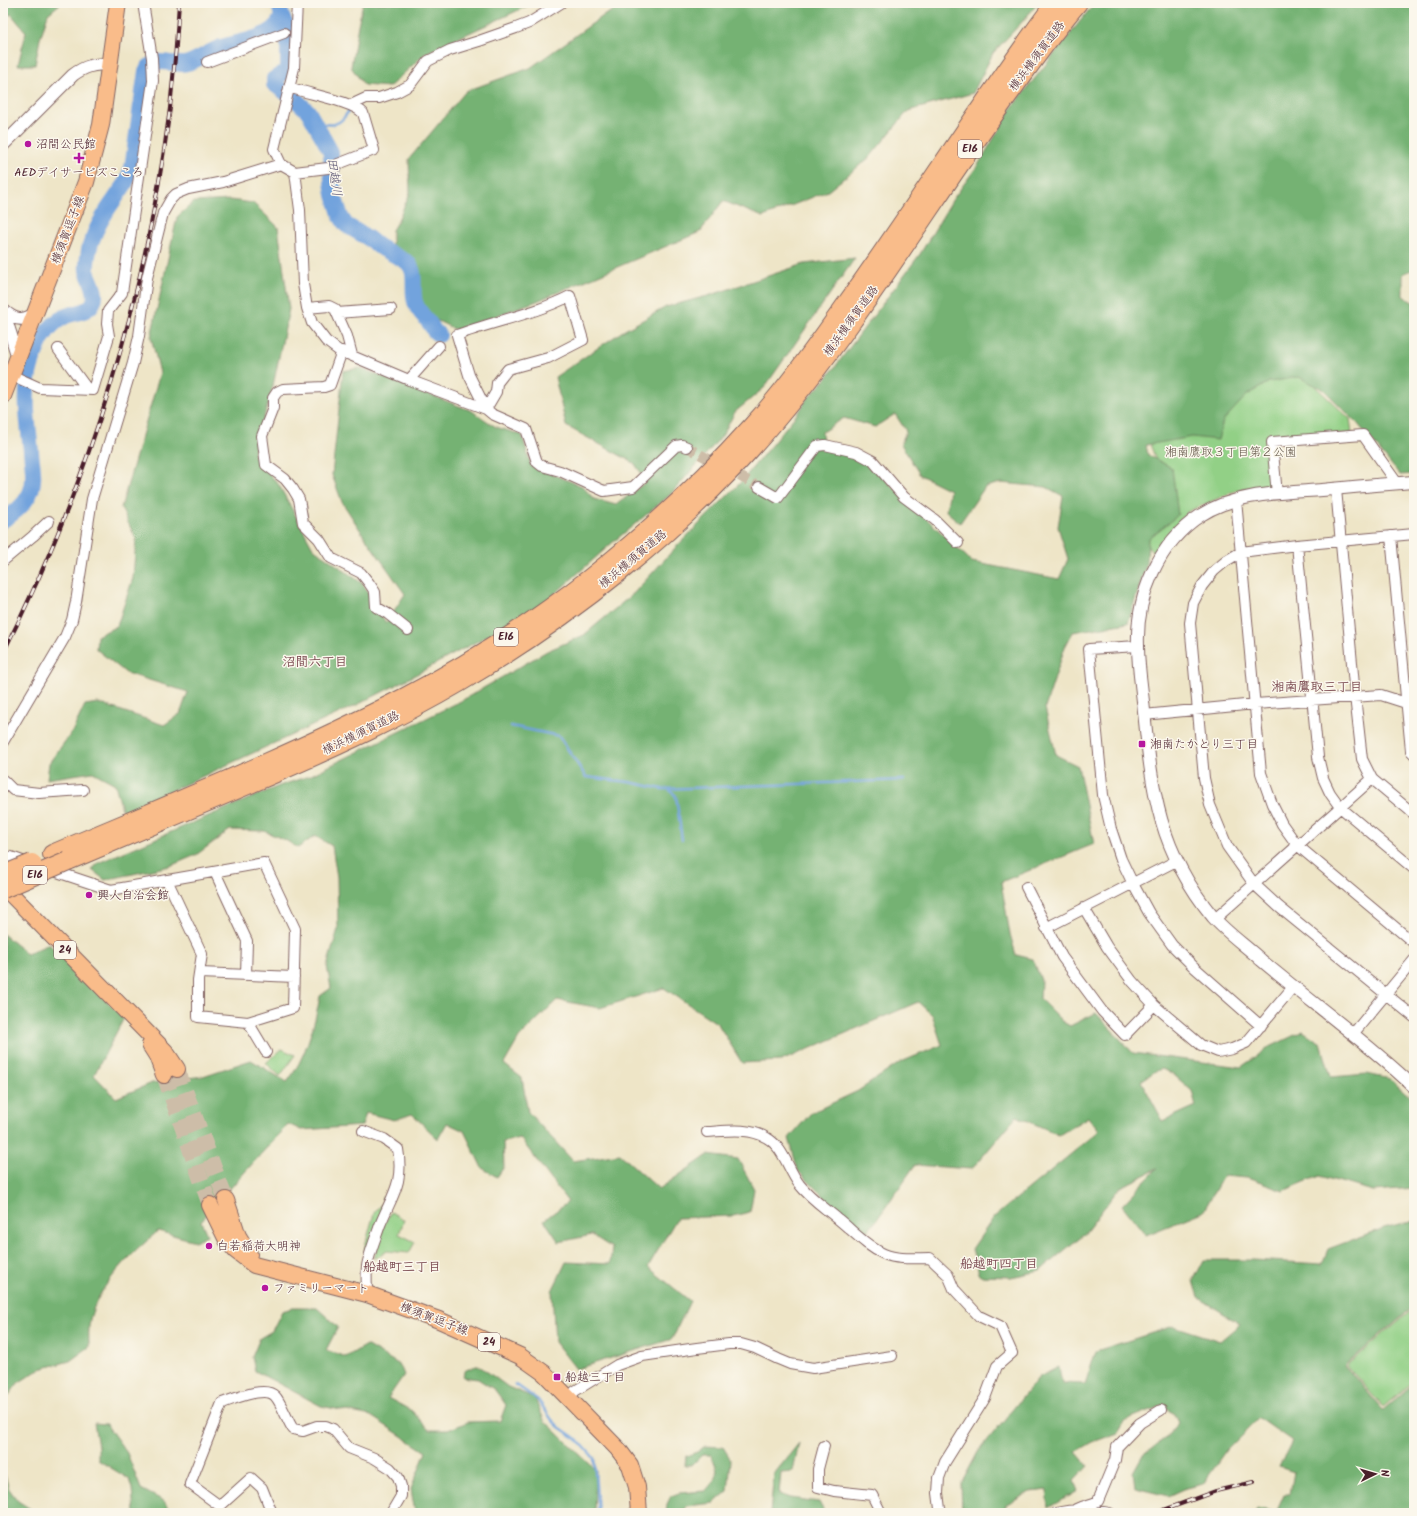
<svg xmlns="http://www.w3.org/2000/svg" width="1417" height="1516" viewBox="0 0 1417 1516" font-family="Kalam,'Klee One',sans-serif">
  <style>
    .green { fill: #92d086; stroke: #6e7858 }
    .forest { fill: #75b273; stroke: #60684f; fill-rule: evenodd }
    .lines { fill: none; stroke-linecap: round; stroke-linejoin: round }
    .stream { stroke: #72a3dd; stroke-width: 2.5 }
    .river { stroke: #72a3dd; stroke-width: 16 }
    .minor-tunnel { stroke: #cdbda8; stroke-width: 10; stroke-dasharray: 10 5; stroke-linecap: butt }
    .primary-tunnel { stroke: #cdbda8; stroke-width: 16; stroke-dasharray: 16 8; stroke-linecap: butt }
    .minor-casing { stroke: #836462; stroke-width: 12 }
    .tertiary-casing { stroke: #836462; stroke-width: 14 }
    .primary-casing { stroke: #836462; stroke-width: 18 }
    .motorway-casing { stroke: #836462; stroke-width: 20 }
    .minor { stroke: #fff; stroke-width: 10 }
    .tertiary { stroke: #fff; stroke-width: 12 }
    .primary { stroke: #f9bc8a; stroke-width: 16 }
    .motorway { stroke: #f9bc8a; stroke-width: 18 }
    .rail-casing { stroke: #4a1f2b; stroke-width: 4 }
    .rail { stroke: #fbf7ec; stroke-width: 2.5; stroke-dasharray: 8; stroke-linecap: butt }
    .motorway-bridge-casing { stroke: #836462; stroke-width: 20; stroke-linecap: butt }
    .motorway-bridge { stroke: #f9bc8a; stroke-width: 18 }
    .poi-dot { fill: #b5179e; stroke: #fbf7ec; stroke-width: 1.5 }
    .labels { text-anchor: middle; dominant-baseline: central; stroke-width: 3; stroke-linejoin: round; paint-order: stroke }
    .shield { fill: #fbf7ec; stroke: #7f6065; stroke-width: 1 }
    .shield-label { font-size: 11px; font-weight: bold; fill: #4a1f2b }
    .street-label { font-size: 12px; fill: #4a1f2b; stroke: #fbf7ec }
    .poi-label { font-size: 12px; fill: #4a1f2b; stroke: #fbf7ec; text-anchor: start }
    .park-label { font-size: 12px; fill: #605446; stroke: #fbf7ec }
    .water-label { font-size: 13px; font-style: italic; fill: #5a5472; stroke: #fbf7ec }
    .neighbourhood-label { font-size: 13px; font-weight: bold; fill: #7b4a51; stroke: #fbf7ec }
  </style>
  <rect width="100%" height="100%" fill="#fbf7ec"/>
  <filter id="ink" filterUnits="userSpaceOnUse"><feTurbulence type="fractalNoise" baseFrequency=".025" numOctaves="2"/><feDisplacementMap in="SourceGraphic" scale="8" xChannelSelector="R" yChannelSelector="G"/><feConvolveMatrix kernelMatrix="1 2 1 2 8 2 1 2 1" color-interpolation-filters="sRGB"/></filter>
  <filter id="wash" filterUnits="userSpaceOnUse"><feTurbulence type="fractalNoise" baseFrequency=".012" numOctaves="4" result="noise"/><feDisplacementMap in="SourceGraphic" scale="16" xChannelSelector="R" yChannelSelector="G"/><feGaussianBlur stdDeviation="0.9" result="paint"/><feColorMatrix in="noise" values="0 0 0 0 0 0 0 0 0 0 0 0 0 0 0 0 0 1.4 0 .05"/><feComposite in="paint" operator="in"/></filter>
  <g filter="url(#wash)">
    <rect width="100%" height="100%" fill="#eee5c7"/>
    <path class="green" d="M1302,374L1350,419L1352,433L1269,439L1272,485L1235,491L1187,512L1153,553L1136,529L1171,499L1150,444L1210,419L1268,377Z
      M282,1049L295,1055L280,1076L266,1063Z
      M382,1197L387,1203L364,1259L365,1246L374,1213L383,1202Z
      M391,1212L404,1220L399,1234L415,1242L409,1253L387,1251L374,1259L384,1224Z
      M1414,1307V1381L1383,1407L1347,1366Z"/>
    <path class="forest" d="M3,3H61L48,14L40,39L35,65H18L26,32L11,14L3,17Z
      M363,3H534L426,53L389,87L364,85L351,67L358,25Z
      M627,3H1038L1022,22L993,53L973,93L908,111L870,157L828,191L763,217L723,201L700,232L537,301L456,330L420,312L410,271L392,252V230L398,220L410,193L409,159L466,91L530,68L603,16Z
      M1097,3H1414V269L1403,274V296L1414,303V474L1400,475L1358,424L1324,390L1299,377L1269,382L1246,396L1223,421L1218,440L1192,437L1146,445L1148,455L1172,468L1178,515L1148,539L1147,562L1128,623L1073,632L1065,647L1045,708L1056,755L1078,766L1094,844L1001,882L1010,934L1016,955L1033,959L1041,980L1040,999L1063,1022L1070,1026L1096,1013L1133,1053L1241,1067L1270,1047L1303,1031L1321,1043L1331,1077L1367,1074L1390,1079L1414,1100V1188L1373,1191L1319,1176L1283,1191L1247,1178L1223,1176L1203,1212L1146,1235L1122,1205L1157,1169L1119,1188L1085,1233L1040,1271L1011,1277L980,1276L972,1249L994,1217L1099,1131L1088,1117L1059,1135L1017,1116L972,1169L915,1165L876,1221L866,1233L842,1215L798,1171L789,1138L811,1113L858,1091L901,1062L942,1045L932,1015L918,1002L781,1061L742,1063L718,1024L664,988L600,1008L557,1000L519,1038L504,1064L522,1078L528,1112L573,1161L620,1154L659,1189L708,1155L738,1159L754,1189L750,1212L733,1216L677,1218L648,1267L690,1301L672,1339L576,1369L555,1342L552,1291L566,1262L610,1264L612,1248L592,1235L559,1242L544,1220L568,1202L520,1138L503,1142L504,1167L497,1177L482,1168L464,1131L447,1123L438,1139L412,1114L394,1120L366,1113L362,1126L301,1130L288,1124L201,1221L207,1235L195,1241L158,1231C132,1254 98,1284 90,1320C88,1328 89,1339 89,1347L70,1361L40,1369L18,1383L3,1403V934L27,954L49,944L124,1018L94,1075L116,1098L152,1083L203,1076L251,1060L287,1082C305,1060 315,1024 320,996L331,988L327,966L338,929L337,877L332,846L315,836L298,848L287,841L264,831L230,830L196,855L170,866L105,880L92,870L98,863L279,786L309,776L461,701L547,651L584,635L634,593L676,547L740,483L801,409L806,400L826,379L920,254L953,199L978,165L1013,106L1089,10ZM895,414L906,431L901,444L920,475L950,490L946,511L960,523L985,487L1000,483L1046,487L1063,496L1058,527L1068,559L1059,579L972,562L865,460L823,449L822,432L844,418L875,427ZM1162,1069L1173,1074L1192,1091L1196,1106L1163,1121L1141,1081L1154,1072Z
      M230,200L253,203L278,227L289,309L273,386L253,455L279,485L313,548L363,584L386,623L405,594L364,536L342,502L332,475L343,371L360,368L472,411L496,427L522,435L531,466L582,486L594,499L616,505L647,481L634,463L566,426L555,377L623,331L666,307L711,295L804,264L855,258L764,388L735,412L722,436L670,495L612,543L539,608L402,682L357,705L123,813L115,784L93,772L47,779L49,763L72,732L85,705L98,703L164,725L180,714L188,692L126,673L96,649L97,636L117,626L133,578L136,539L121,508L160,373L151,337L177,217L194,202Z
      M1414,1220V1291L1411,1294L1414,1298V1305L1345,1366L1383,1410L1414,1383V1513H1255L1257,1508L1276,1512L1284,1494H1290L1294,1472L1279,1467L1292,1441L1259,1418L1226,1451L1203,1484L1183,1489L1168,1496L1135,1488L1133,1472L1142,1456L1164,1439L1179,1423L1175,1414L1161,1406L1126,1420L1118,1433L1093,1442L1076,1452L1088,1466L1074,1481L1078,1491L1049,1508L1047,1490L1030,1492L1005,1506L1008,1513H962L961,1484L978,1452L1039,1377L1059,1367L1062,1383L1085,1384L1096,1351L1174,1326L1220,1341L1240,1324L1198,1297L1193,1281L1204,1260H1253L1322,1264L1328,1249L1384,1228Z
      M293,1308H317L338,1327L326,1350L346,1357L366,1345L400,1365L404,1375L388,1398L412,1411L429,1430H448L468,1422L500,1421L506,1405L495,1390L478,1379L463,1377L464,1371L478,1365L508,1387L535,1398L544,1420L596,1470L594,1513H415L411,1489L426,1452L371,1416L321,1406L255,1371L252,1357L260,1338L272,1331L282,1311Z
      M94,1423L106,1424L127,1453L141,1489L164,1501L171,1513H134L132,1489L129,1479L98,1460V1447Z
      M799,1443L793,1472L781,1473L779,1494L791,1498L819,1502L825,1513H770L774,1474Z
      M705,1446L723,1447L731,1460L728,1491L714,1503L687,1506L683,1513H666L667,1504L671,1496L679,1493L705,1491C719,1477 720,1473 711,1455H702L691,1466H685L686,1456L697,1452Z
      M3,1469L9,1489L18,1501L37,1513H3Z"/>
    <g class="lines">
      <path class="stream" d="M313,121C331,127 341,127 350,108
        M511,726L559,736L586,777L629,782L662,789L904,780
        M669,789L676,796L682,840
        M515,1384L538,1400L552,1420L559,1427L578,1440L594,1458L598,1513"/>
      <path class="river" d="M279,3L282,17L288,29V70L274,79V84L296,100L308,111L331,152L332,182L334,195L341,217L346,225L368,238L378,246L407,262C418,272 411,289 415,302C418,314 430,320 434,331L439,335
        M3,520C14,513 24,506 30,493C36,480 32,465 31,451C28,423 23,393 31,366C37,346 46,325 66,316C75,312 88,313 93,303C99,293 90,281 87,271C86,265 88,257 89,250C92,238 98,225 105,214C114,198 127,186 132,168L146,71C156,53 173,68 188,63C200,59 210,51 221,47C237,42 264,39 276,27C278,24 280,20 282,17"/>
    </g>
  </g>
  <g filter="url(#ink)">
    <g class="lines">
      <path class="minor-tunnel" d="M687,447L759,487"/>
      <path class="primary-tunnel" d="M177,1069L226,1200
        M164,1075L210,1205"/>
      <defs>
        <path id="minor" d="M297,3L294,68L274,149L281,164L295,172L300,210L303,284L307,308L312,323L326,341L338,350L409,380L486,409L492,414L526,429L537,462L542,466L560,471L604,491L633,487L676,446L682,445L687,447
          M207,62L284,33
          M289,87C307,94 352,101 363,113L374,150L338,164L336,167L295,172
          M351,105L366,98H379L397,92L410,85L428,61L450,50L479,41L516,28L529,23L561,3
          M570,296L583,340L548,358L508,369L497,383L496,392L486,409L469,375L457,335C494,321 535,314 570,296Z
          M307,308L329,306L335,309L347,336L352,355
          M337,313L391,309
          M58,349L88,390
          M342,351L330,385L324,387L283,389L277,392L273,398V408L262,436L266,465L285,479L293,489L299,499L303,523L319,539L331,558L361,573L369,583L375,592L376,607L388,614L408,630
          M11,375L40,388L93,390L109,336L107,324L108,311L122,293L153,81L152,58L143,3
          M409,380L439,346
          M759,487L778,498L817,446L825,445L856,452L873,461L904,497L935,520L958,543
          M1336,489L1355,696L1362,759L1372,779L1414,814
          M1277,494L1272,442L1363,435L1397,483
          M1236,500L1261,773L1272,804L1282,824L1297,845L1414,943
          M1414,534L1297,545L1241,552L1226,561L1214,571L1202,586L1193,603L1190,623L1204,778L1210,805L1227,846L1254,884L1279,907L1414,1017
          M1391,536L1411,751L1414,754
          M1297,545L1318,757L1323,778L1330,793L1340,807L1414,869
          M3,561L33,536L49,521
          M1138,646L1089,649L1103,795L1111,829L1121,859L1133,884L1149,913L1172,945L1194,967L1261,1026
          M1144,715L1255,704L1381,695L1406,703L1414,708
          M3,742L65,637L72,620L76,602L92,499L133,363L139,336L147,278L163,213L171,199L176,194L188,189L223,182L281,164
          M3,780L13,790L39,793L83,790
          M3,856L11,857L31,864
          M48,869L111,890L264,863L295,929L293,1008L248,1022L198,1017V980L202,954L167,880
          M215,872L247,941L246,975
          M1026,887L1062,957L1102,1011L1125,1035L1154,1005
          M1084,908L1107,947L1132,981L1154,1005L1201,1045L1218,1052L1232,1049L1246,1043L1293,987
          M1215,919L1372,779
          M1046,928L1176,861
          M200,973L294,977
          M248,1022L266,1052
          M1353,1034L1414,960
          M363,1131L384,1139L398,1149C404,1184 392,1195 380,1225C376,1237 369,1254 367,1266C366,1275 367,1285 367,1294
          M707,1132C726,1131 749,1127 767,1138C783,1147 788,1169 799,1184C810,1198 825,1208 838,1219C853,1231 866,1246 884,1254C898,1260 915,1258 930,1258L948,1275L954,1289L979,1316L1000,1326L1012,1353L997,1366L985,1398L945,1462L939,1478L938,1493L940,1509L942,1513
          M569,1398L575,1391L617,1365L642,1356L697,1348L729,1344H741L755,1348L778,1359L790,1364L813,1368L892,1356
          M824,1446L818,1469V1487L834,1491L872,1495L881,1513
          M1077,1509C1084,1505 1091,1505 1098,1501L1115,1460L1117,1447L1140,1423L1161,1410
          M272,1513L262,1488L251,1478L220,1506L190,1484L222,1403C234,1399 265,1385 275,1396C281,1402 287,1420 293,1429L303,1431L317,1426H326L333,1429L349,1448L374,1458L390,1468L398,1477L401,1486V1496L391,1513
          M1055,1513C1074,1509 1091,1509 1110,1513"/>
        <path id="tertiary" d="M3,145L73,75C85,66 94,64 110,64
          M3,310C14,320 24,323 36,312
          M3,316L9,329L18,358
          M1414,482C1383,484 1353,487 1322,490C1283,493 1234,493 1201,515C1158,543 1136,596 1138,646C1138,668 1142,689 1144,711C1152,792 1159,851 1213,917C1227,933 1246,946 1261,960C1312,1003 1366,1041 1414,1087"/>
        <path id="primary" d="M3,396L86,182L101,125L118,3
          M3,886L165,1051L177,1069
          M150,1045L157,1056L164,1075
          M226,1200L238,1236L249,1254
          M210,1205L227,1240L236,1251L254,1265L367,1294L439,1320L520,1356L544,1373L618,1449L630,1465L637,1487L639,1513"/>
        <path id="motorway" d="M52,854C170,804 290,756 405,697C535,630 653,536 751,427C786,389 816,346 846,304C917,205 982,101 1055,3
          M68,861C135,833 202,805 269,776C334,748 398,719 459,683C570,618 680,531 765,433C857,327 929,204 1012,90C1033,61 1054,31 1078,3"/>
      </defs>
      <use href="#minor" class="minor-casing"/>
      <use href="#tertiary" class="tertiary-casing"/>
      <use href="#primary" class="primary-casing"/>
      <use href="#motorway" class="motorway-casing"/>
      <use href="#minor" class="minor"/>
      <use href="#tertiary" class="tertiary"/>
      <use href="#primary" class="primary"/>
      <use href="#motorway" class="motorway"/>
      <defs>
        <path id="rail" d="M3,653C89,484 146,296 170,108C174,73 177,38 179,3
          M1156,1513L1216,1491L1254,1482"/>
      </defs>
      <use href="#rail" class="rail-casing"/>
      <use href="#rail" class="rail"/>
      <defs>
        <path id="motorway-bridge" d="M3,875L32,863
          M3,889L68,861"/>
      </defs>
      <use href="#motorway-bridge" class="motorway-bridge-casing"/>
      <use href="#motorway-bridge" class="motorway-bridge"/>
    </g>
  </g>
  <g class="poi-dot">
    <circle cx="28" cy="144" r="4"/>
    <path d="M77 152h4v4h4v4h-4v4h-4v-4h-4v-4h4z"/>
    <rect x="1138" y="740" width="8" height="8" rx="2"/>
    <circle cx="89" cy="895" r="4"/>
    <circle cx="209" cy="1246" r="4"/>
    <circle cx="265" cy="1288" r="4"/>
    <rect x="553" y="1373" width="8" height="8" rx="2"/>
  </g>
  <g class="labels">
    <g class="shield">
      <rect x="958" y="140" width="24" height="18" rx="3"/>
      <rect x="494" y="628" width="24" height="18" rx="3"/>
      <rect x="23" y="866" width="24" height="18" rx="3"/>
      <rect x="54" y="941" width="22" height="18" rx="3"/>
      <rect x="478" y="1333" width="22" height="18" rx="3"/>
    </g>
    <g class="shield-label">
      <text x="970" y="149">E16</text>
      <text x="506" y="637">E16</text>
      <text x="35" y="875">E16</text>
      <text x="65" y="950">24</text>
      <text x="489" y="1342">24</text>
    </g>
    <g class="street-label">
      <text transform="translate(1037 56) rotate(-53)">横浜横須賀道路</text>
      <text transform="translate(68 230) rotate(-69)">横須賀逗子線</text>
      <text transform="translate(851 321) rotate(-54)">横浜横須賀道路</text>
      <text transform="translate(633 559) rotate(-40)">横浜横須賀道路</text>
      <text transform="translate(361 733) rotate(-26)">横浜横須賀道路</text>
      <text transform="translate(434 1319) rotate(21)">横須賀逗子線</text>
    </g>
    <g class="poi-label">
      <text x="36" y="144">沼間公民館</text>
      <text x="79" y="172" text-anchor="middle">AEDデイサービズこころ</text>
      <text x="1150" y="744">湘南たかとり三丁目</text>
      <text x="97" y="895">興人自治会館</text>
      <text x="217" y="1246">白若稲荷大明神</text>
      <text x="273" y="1288">ファミリーマート</text>
      <text x="565" y="1377">船越三丁目</text>
    </g>
    <g class="park-label">
      <text x="1231" y="452">湘南鷹取３丁目第２公園</text>
    </g>
    <g class="water-label">
      <text transform="translate(334 177) rotate(82)">田越川</text>
    </g>
    <g class="neighbourhood-label">
      <text x="315" y="662">沼間六丁目</text>
      <text x="1317" y="687">湘南鷹取三丁目</text>
      <text x="999" y="1264">船越町四丁目</text>
      <text x="402" y="1267">船越町三丁目</text>
    </g>
  </g>
  <rect width="1417" height="1516" fill="none" stroke="#fbf7ec" stroke-width="16"/>
  <g transform="translate(1375 1474) rotate(85)" stroke="#fbf7ec" stroke-width="3" paint-order="stroke">
  <path d="M0-3L7 15L0 10L-7 15Z" fill="#4a1f2b"/>
  <text y="-6" font-size="11" font-weight="bold" text-anchor="middle" fill="#4a1f2b">N</text>
  </g>
</svg>
